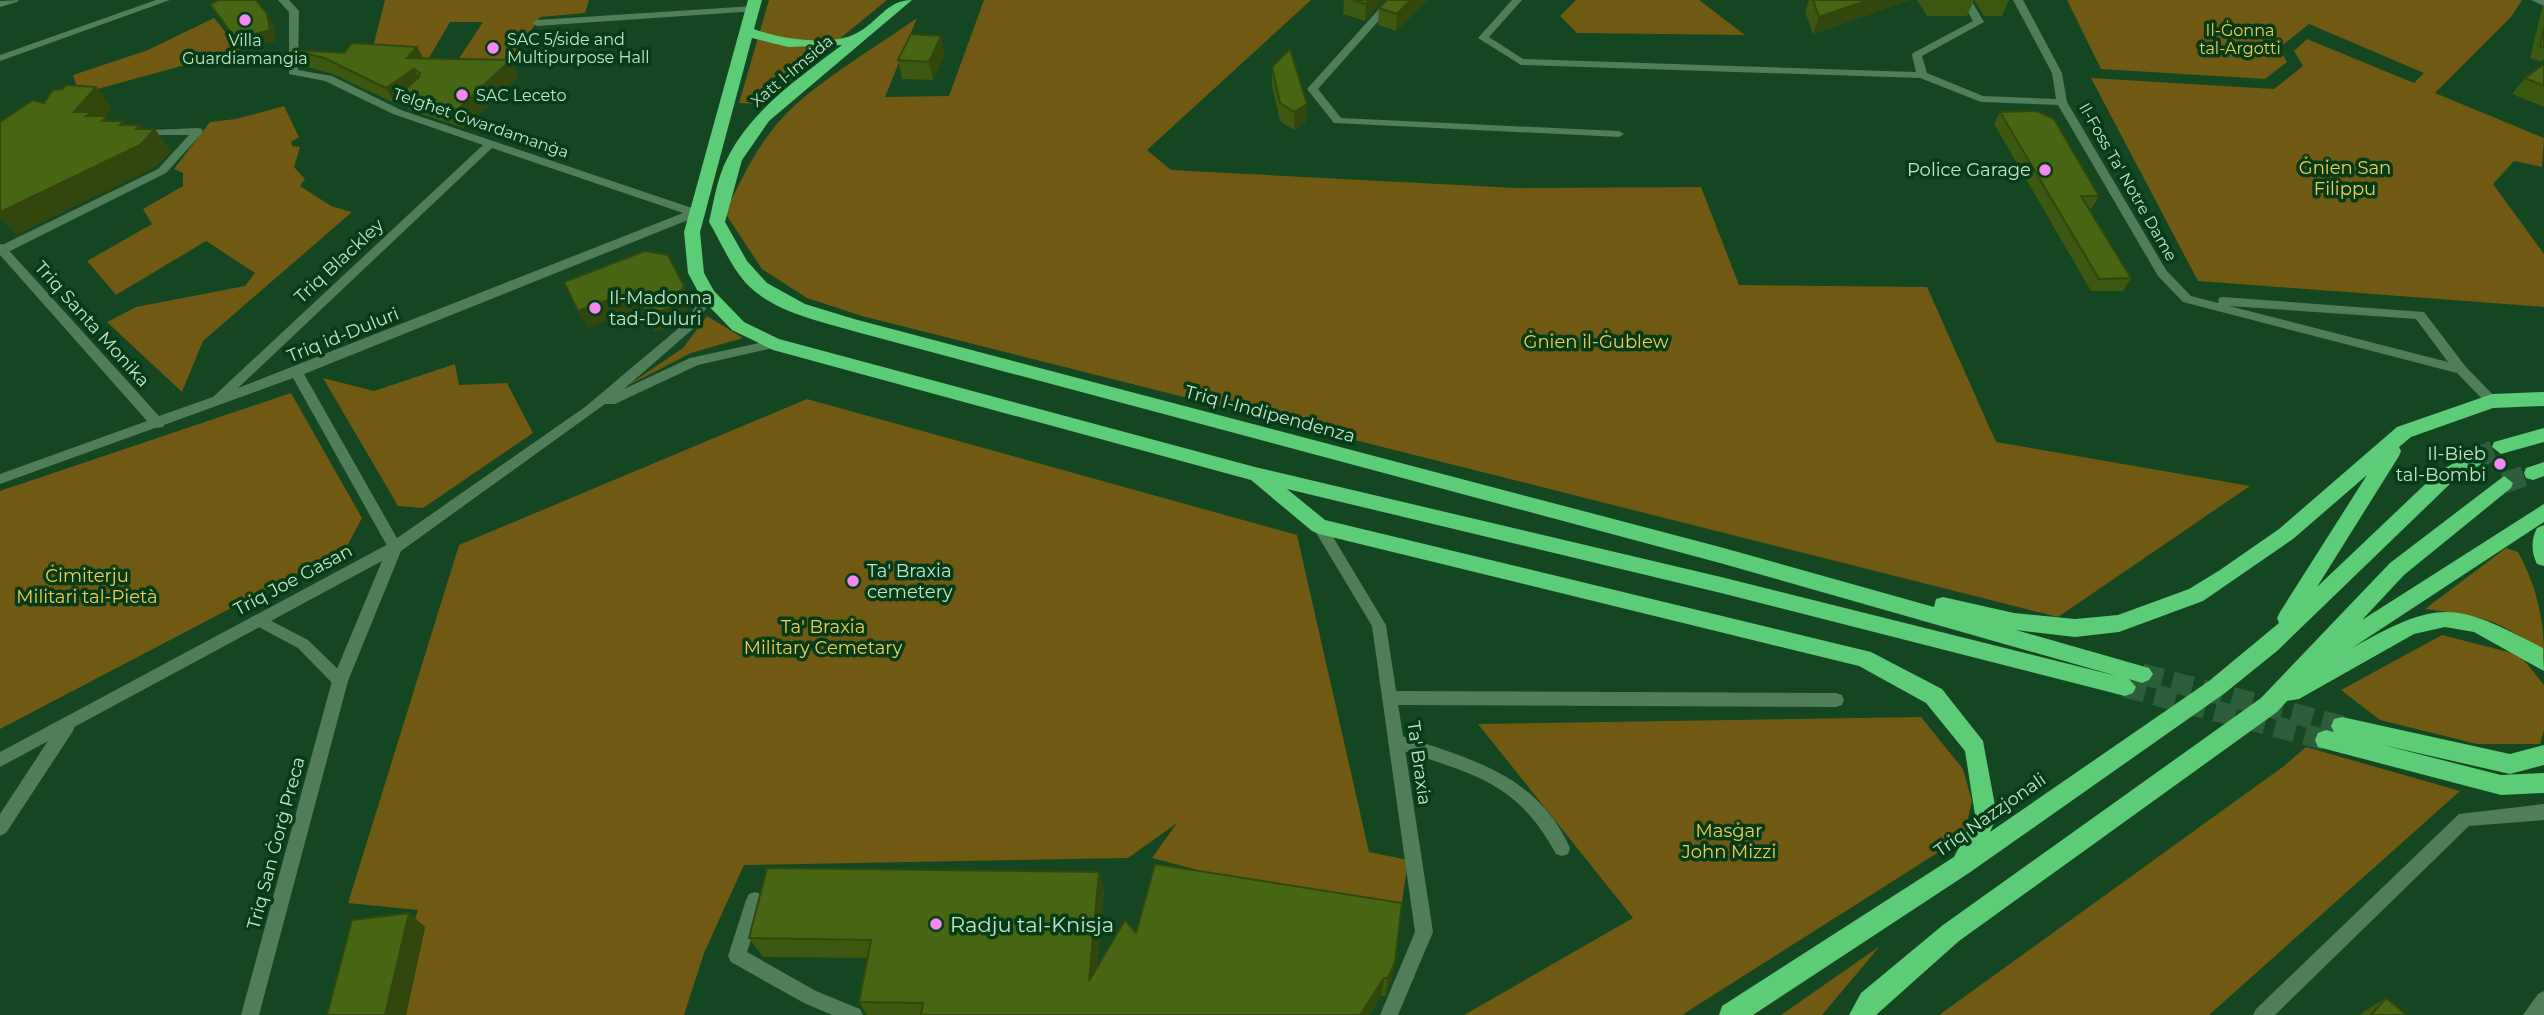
<svg xmlns="http://www.w3.org/2000/svg" width="2544" height="1015" viewBox="0 0 2544 1015" font-family="Montserrat,sans-serif">
  <style>
    .green { fill: #705913 }
    .lines { fill: none; stroke-linecap: round; stroke-linejoin: round }
    .trunk-tunnel { stroke: #2d5e3a; stroke-width: 21; stroke-dasharray: 21 10; stroke-linecap: butt }
    .service { fill: #507e58; fill-rule: evenodd }
    .minor { fill: #507e58; fill-rule: evenodd }
    .tertiary { fill: #507e58; fill-rule: evenodd }
    .trunk { fill: #5ccc76; fill-rule: evenodd }
    .wall { fill: #3c5811 }
    .shaded-wall { fill: #31470e }
    .building { fill: #466614; stroke: #31470e; stroke-width: 2 }
    .poi-dot { fill: #f589ef; stroke: #053b17; stroke-width: 2.5 }
    .labels { text-anchor: middle; dominant-baseline: central; stroke-width: 7; stroke-linejoin: round; paint-order: stroke }
    .far-park-label { font-size: 16px; fill: #f6cb55; stroke: #053b17 }
    .far-poi-label { font-size: 16px; fill: #c3e3c7; stroke: #053b17; text-anchor: start }
    .far-street-label { font-size: 16px; fill: #c3e3c7; stroke: #053b17 }
    .park-label { font-size: 18px; fill: #f6cb55; stroke: #053b17 }
    .poi-label { font-size: 18px; fill: #c3e3c7; stroke: #053b17; text-anchor: end }
    .street-label { font-size: 18px; fill: #c3e3c7; stroke: #053b17 }
    .near-poi-label { font-size: 21px; fill: #c3e3c7; stroke: #053b17; text-anchor: start }
  </style>
  <rect width="100%" height="100%" fill="#134621"/>
  <path class="green" d="M385,0H589L585,13L540,17L507,66L448,75L483,22H450L426,63L371,55Z
    M769,0H887L760,104L739,103Z
    M984,0H1311L1147,150L1171,170L1516,188L1701,187L1739,285L1927,287L1996,442L2250,486L2058,617L862,316L807,298L762,269L725,213C740,182 754,152 776,125C808,86 875,48 917,18L885,97L949,96Z
    M1576,0H1699L1745,35L1577,33L1560,16Z
    M2067,0H2522L2511,17L2435,93L2544,138L2542,167L2514,161L2493,184L2544,254V307L2198,281L2091,78L2274,89L2303,66L2294,51L2307,39L2414,83L2424,73L2309,24L2279,48L2287,62L2265,79L2101,69Z
    M214,18L240,50L79,94L73,75L148,50Z
    M284,106L299,137L291,142L292,146L300,147L294,167L305,179L300,186L331,206L352,212L203,341L182,392L107,322L136,307L245,286L255,273L206,241L116,295L87,261L152,224L143,209L183,186V173L174,169L210,122L236,119Z
    M707,316L743,338L691,353L627,386L683,348Z
    M455,364L459,385L507,383L533,433L423,508L398,506L323,378L374,391Z
    M291,393L362,518L346,548L0,729V491Z
    M807,399L1297,535L1369,852L1408,860L1399,923L1152,858L1177,823L1128,858L744,865L704,953L684,1015H406L425,927L412,928L418,910L348,903L459,545Z
    M2506,548L2518,552C2536,585 2544,618 2544,655C2500,618 2480,616 2425,609Z
    M2442,635L2520,655L2544,685V730L2540,744H2477L2380,720L2341,690Z
    M1921,717L1963,769L1972,801L1964,836L1682,1015H1464L1633,918L1478,724Z
    M2306,747L2460,791L2209,1015H1939L2284,766Z
    M1880,946L1822,1015H1781Z"/>
  <g class="lines">
    <path class="trunk-tunnel" d="M2474,459L2501,447
      M2504,483L2533,473
      M2142,674L2342,726
      M2125,687L2326,740"/>
    <path class="service" d="M19,0L17,2L0,7V1Z
      M1387,0H1397L1318,89L1341,118L1619,131L1624,134L1619,137L1334,123L1307,89Z
      M1512,0H1522L1489,37L1523,59L1916,72L1912,55L1913,53L1973,21L1961,0H1971L1984,22L1922,56L1927,73L1983,96L2056,99L2052,73L2013,0H2023L2062,73L2067,102L2166,270L2191,296L2218,303L2219,298L2223,297L2424,312L2466,367L2499,401L2497,404H2487L2457,373L2183,302L2158,276L2058,105L1981,102L1920,78L1521,65L1478,38ZM2229,306L2416,319L2448,362Z
      M753,6L758,9L757,11L537,26L532,23L537,20Z
      M198,128L202,129V133L166,173L6,253H0V246L158,169L189,135H155L150,132L151,130Z
      M1390,691L1836,693L1842,695L1844,700L1842,705L1836,707L1390,705L1385,703L1382,698L1385,693Z
      M1396,734C1467,758 1537,773 1570,848L1568,854L1562,856L1556,854C1515,777 1465,773 1390,746L1388,741L1390,736Z
      M755,892L761,894L764,900L747,952L816,991L860,1009L863,1015H832L804,1003L731,962L728,956L746,900L749,894Z
      M2544,991V1015H2523L2538,994Z"/>
    <path class="minor" d="M156,0H170L0,61V55Z
      M278,0H289L299,11L298,70L332,76L401,110L698,210L700,213L698,216L304,374L402,547L400,551H390L293,378L164,425L163,427L155,428L0,484V474L147,421L0,255V244L4,245L159,416L213,397L483,145L393,114L325,81L289,74V12ZM492,148L683,213L238,388Z
      M2531,0H2544V6Z
      M1319,520L1324,522L1386,625L1433,932L1398,1015H1380L1415,932L1372,626L1312,526L1314,522Z
      M260,615L308,640L345,676L348,681L345,686L340,688L335,686L298,648L255,625L253,621L255,617Z
      M67,719L73,721L75,726L73,731L6,833L0,836V814L61,721Z
      M2544,804V820L2469,826L2275,1015H2253L2256,1009L2459,814Z"/>
    <path class="tertiary" d="M708,291L714,295L694,328L624,389L690,358L773,340L779,344L777,347L698,365L615,404H605L401,551L348,681L259,1015H241L332,681L382,561L0,767V752L390,543L585,407L686,322L704,292Z"/>
    <path class="trunk" d="M748,0H762L754,29C779,39 832,47 857,33C878,22 887,0 912,0L769,121L742,160L725,222L747,261L767,283L805,304L854,319L1720,547L1934,607L1936,599L1943,597L2014,613L2075,619L2118,615L2189,589L2220,570L2279,529L2397,427L2492,394L2544,392V406L2493,408L2411,437L2399,447L2401,451L2399,456L2317,587L2438,472L2474,452L2483,459L2481,464L2452,482L2277,651L2225,693L1969,873L1753,1015H1719L1722,1006L1954,857L1975,815L1965,751L1926,703L1859,666L1319,534L1312,531L1251,480L773,350L732,330L702,299L688,273L684,232ZM752,38L788,47L842,45C800,77 751,110 727,159C717,178 714,201 709,222C721,242 730,265 745,282C772,312 816,320 853,331L1720,563L2117,676L1721,577L1255,467L779,339L744,322L714,291L704,273L700,232ZM2367,475L2280,612L2277,618L2279,623L2209,681L1990,832L1997,816L1983,741L1942,689L1871,652L1325,520L1287,489L1721,593L2125,696L2133,693L2136,687L2129,679L2142,683L2149,680L2153,674L2149,668L2016,630L2075,637L2119,632L2203,601L2293,539Z
      M2544,428V442L2501,454L2492,447L2494,442Z
      M2544,462V476L2533,480L2526,478L2524,473L2526,468Z
      M2504,476L2513,483L2511,488L2404,575L2362,620L2544,504V522L2352,648C2441,598 2454,602 2543,648L2544,671L2474,632L2445,627L2414,634L2299,699L2287,701L2277,712L1959,941L1876,1015H1849L1861,993L1943,925L2261,698L2390,563Z
      M2544,525V566L2537,564C2531,552 2531,539 2537,528Z
      M2342,717L2510,754L2544,745V765L2510,774L2383,745L2501,775L2544,773V793L2501,795L2318,747L2315,740L2318,733L2326,730L2334,732L2331,726L2334,719Z"/>
  </g>
  <path class="wall" d="M1344,0H1383L1365,21L1343,14Z
    M1387,0H1427L1396,31L1378,25L1379,8Z
    M1809,0H1910L1813,34L1805,11Z
    M1917,0H1974L1967,16H1927Z
    M1974,0H2009L2002,16H1984Z
    M2544,5V59L2542,62L2530,58L2542,8Z
    M417,47L423,58L511,60L519,76L464,128L409,110L403,99L396,104L333,74L304,66L294,50L344,53Z
    M945,54L933,80L902,79L898,60Z
    M2544,64V107L2512,94L2525,78Z
    M1272,67L1307,104L1306,122L1294,130L1280,121L1272,86Z
    M2000,112L2099,196L2092,208H2088L2131,278L2123,291H2091L1994,124Z
    M1155,864L1392,980L1385,996H1381L1369,1015H867L859,1002L868,958L763,957L749,938L1099,872L1104,891L1097,967L1136,933Z
    M2386,998L2407,1015H2360L2364,1011Z"/>
  <path class="shaded-wall" d="M1369,0H1383L1365,21L1366,4Z
    M1411,0H1427L1396,31L1397,14Z
    M1868,0H1910L1813,34L1819,17Z
    M267,14L274,25L276,41L243,50L236,39Z
    M941,36L945,54L933,80L929,62Z
    M417,47L426,63L414,69L422,85L400,94L403,99L396,104L386,88L407,58Z
    M511,60L519,76L464,128L455,112Z
    M96,87L112,108L100,123L74,112Z
    M1307,104L1306,122L1294,130V112Z
    M140,125L149,136L155,129L171,151L156,167L16,235L0,218V212L136,129Z
    M684,286L692,302L679,325L655,332L647,315Z
    M636,290L644,307L587,328L578,311Z
    M1099,872L1104,891L1094,999L1089,981Z
    M409,913L425,927L406,1015H385Z
    M1395,962L1392,980L1385,996L1388,978Z
    M1384,978L1381,996L1369,1015H1360Z"/>
  <path class="building" d="M219,0H256L267,14L270,30L236,39L210,4Z
    M1353,0H1369L1366,4Z
    M1387,0H1411L1397,14L1379,8Z
    M1813,0H1868L1819,17Z
    M2544,28V47L2540,46Z
    M911,34L941,36L929,62L898,60Z
    M352,43L417,47L407,58L511,60L455,112L400,94L419,77L420,73L414,69L386,88L324,58L294,50L344,53Z
    M1290,49L1307,104L1294,112L1280,103L1272,67Z
    M2544,64V86L2525,78Z
    M66,85L96,87L74,112H92L86,116H108L102,121H124L120,125H140L136,129H155L140,145L0,212V122L33,100L44,103L53,90L62,89Z
    M2037,111L2054,119L2099,196H2081L2131,278L2099,279L2000,112Z
    M645,251L668,255L684,286L671,308L647,315L636,290L578,311L564,282Z
    M1155,864L1402,903L1395,962L1388,978H1384L1360,1015H921L923,1003L859,1002L871,940L749,938L767,868L1099,872L1089,981L1125,920L1136,933Z
    M409,913L385,1015H327L352,920Z
    M2386,998L2407,1015H2371Z"/>
  <g class="poi-dot">
    <circle cx="245" cy="20" r="7"/>
    <circle cx="493" cy="48" r="7"/>
    <circle cx="462" cy="95" r="7"/>
    <circle cx="2045" cy="170" r="7"/>
    <circle cx="595" cy="308" r="7"/>
    <circle cx="2500" cy="464" r="7"/>
    <circle cx="853" cy="581" r="7"/>
    <circle cx="936" cy="924" r="7"/>
  </g>
  <g class="labels">
    <g class="far-park-label">
      <text x="2240" y="30">Il-Ġonna<tspan x="2240" dy="18">tal-Argotti</tspan></text>
    </g>
    <g class="far-poi-label">
      <text x="507" y="39">SAC 5/side and<tspan x="507" dy="18">Multipurpose Hall</tspan></text>
      <text x="245" y="40" text-anchor="middle">Villa<tspan x="245" dy="18">Guardiamangia</tspan></text>
      <text x="476" y="95">SAC Leceto</text>
    </g>
    <g class="far-street-label">
      <text transform="translate(792 71) rotate(-40)">Xatt l-Imsida</text>
      <text transform="translate(481 123) rotate(19)">Telgħet Gwardamanġa</text>
      <text transform="translate(2128 182) rotate(60)">Il-Foss Ta' Notre Dame</text>
    </g>
    <g class="park-label">
      <text x="2345" y="168">Ġnien San<tspan x="2345" dy="21">Filippu</tspan></text>
      <text x="1596" y="342">Ġnien il-Ġublew</text>
      <text x="87" y="576">Ċimiterju<tspan x="87" dy="21">Militari tal-Pietà</tspan></text>
      <text x="823" y="627">Ta' Braxia<tspan x="823" dy="21">Military Cemetary</tspan></text>
      <text x="1729" y="831">Masġar<tspan x="1729" dy="21">John Mizzi</tspan></text>
    </g>
    <g class="poi-label">
      <text x="2031" y="170">Police Garage</text>
      <text x="609" y="298" text-anchor="start">Il-Madonna<tspan x="609" dy="21">tad-Duluri</tspan></text>
      <text x="2486" y="454">Il-Bieb<tspan x="2486" dy="21">tal-Bombi</tspan></text>
      <text x="867" y="571" text-anchor="start">Ta' Braxia<tspan x="867" dy="21">cemetery</tspan></text>
    </g>
    <g class="street-label">
      <text transform="translate(339 261) rotate(-43)">Triq Blackley</text>
      <text transform="translate(92 324) rotate(48)">Triq Santa Monika</text>
      <text transform="translate(343 335) rotate(-22)">Triq id-Duluri</text>
      <text transform="translate(1270 414) rotate(15)">Triq l-Indipendenza</text>
      <text transform="translate(293 580) rotate(-28)">Triq Joe Gasan</text>
      <text transform="translate(1419 763) rotate(82)">Ta' Braxia</text>
      <text transform="translate(1990 815) rotate(-35)">Triq Nazzjonali</text>
      <text transform="translate(276 843) rotate(-75)">Triq San Ġorġ Preca</text>
    </g>
    <g class="near-poi-label">
      <text x="950" y="924">Radju tal-Knisja</text>
    </g>
  </g>
</svg>
